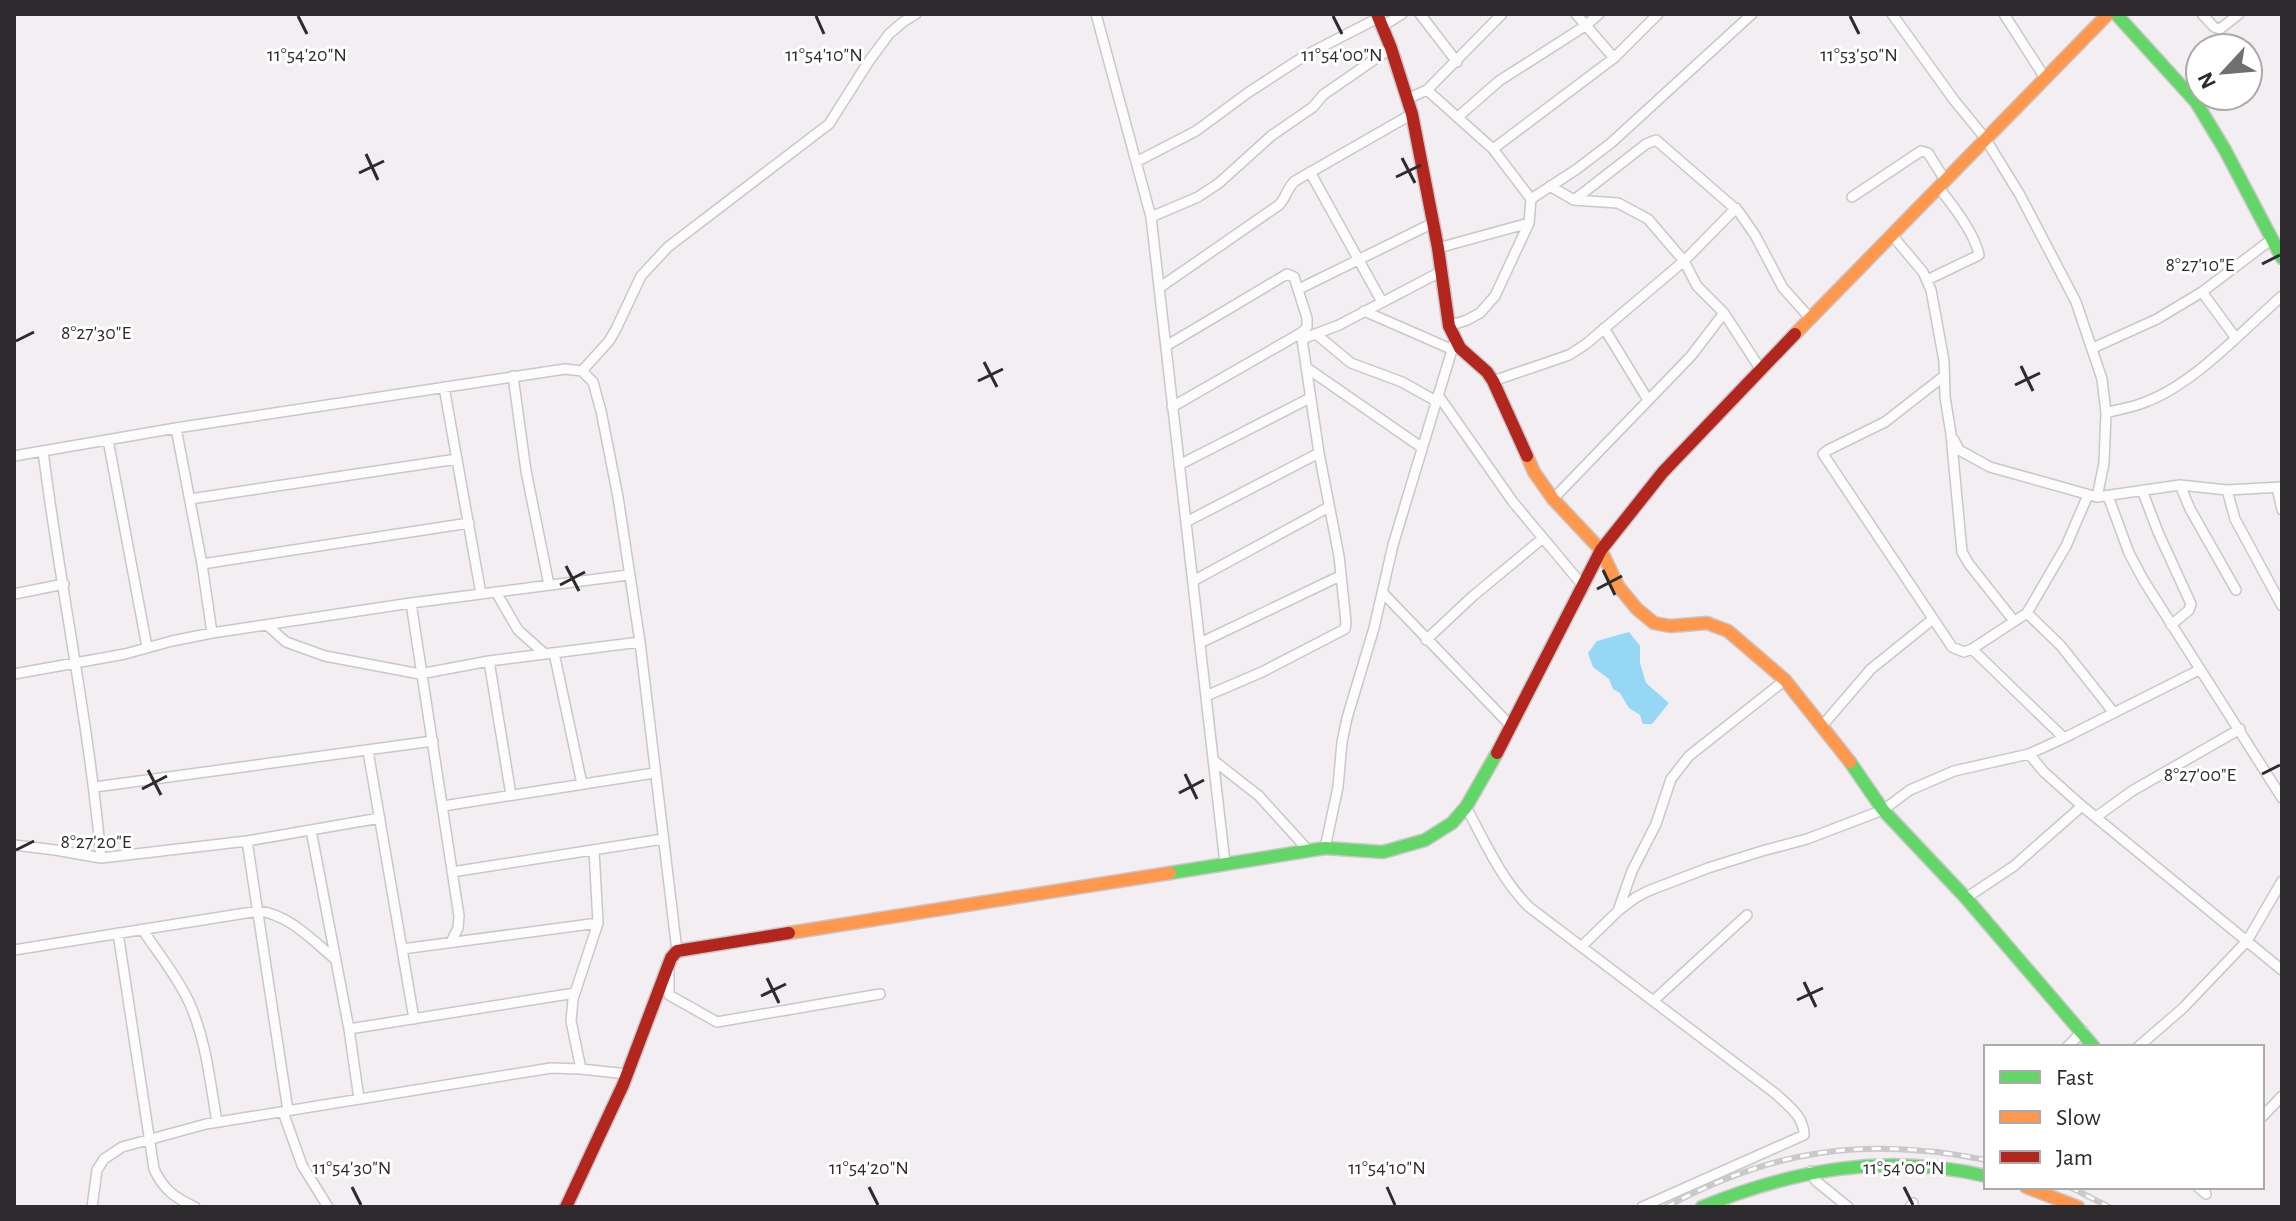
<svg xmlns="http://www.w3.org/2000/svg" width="2296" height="1221" viewBox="0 0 2296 1221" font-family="'Alegreya Sans',sans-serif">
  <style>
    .water { fill: #97d7f6 }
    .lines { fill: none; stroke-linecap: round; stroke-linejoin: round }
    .street-casing { stroke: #cac7ca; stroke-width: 12 }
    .fast-casing { stroke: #cac7ca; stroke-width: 15 }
    .slow-casing { stroke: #cac7ca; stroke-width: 15 }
    .jam-casing { stroke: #cac7ca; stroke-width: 15 }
    .street { stroke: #fdfcfd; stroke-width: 9 }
    .fast { stroke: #63d668; stroke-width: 12 }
    .slow { stroke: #ff974d; stroke-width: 12 }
    .jam { stroke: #b3261e; stroke-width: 12 }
    .rail-casing { stroke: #c9c9c9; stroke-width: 6 }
    .rail { stroke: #fff; stroke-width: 3; stroke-dasharray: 9; stroke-linecap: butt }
    .ticks { fill: none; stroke: #2d2b2d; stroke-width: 3 }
    .ticks-label { font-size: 20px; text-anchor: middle; fill: #2d2b2d; stroke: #fff; stroke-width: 6; stroke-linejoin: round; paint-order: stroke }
  </style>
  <rect width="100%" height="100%" fill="#f2eef2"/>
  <path class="water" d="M1629,632L1640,646V663L1646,683L1669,703L1652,724H1643L1640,715L1629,708L1620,693L1613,689L1609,679L1593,667L1588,653L1597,641Z"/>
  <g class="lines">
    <defs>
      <path id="street" d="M1096,14L1151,217L1225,863
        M1420,14L1457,62
        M1576,14L1614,58
        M1892,14L1954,100L1985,138L2020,195L2076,302L2102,379L2106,413L2104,463L2097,497
        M2004,14L2045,78
        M2202,14L2214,27L2220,29L2239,14
        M1383,26L1402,14
        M1427,90L1493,149L1531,199L1529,223L1495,296L1480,313L1467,320L1449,326
        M1407,99L1427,90L1502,14
        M1459,116L1499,81L1585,26L1599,14
        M1493,149L1614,58L1658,14
        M1136,162L1196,131L1249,92L1306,55L1378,18
        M1310,172L1382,302
        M1550,186L1574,200L1618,203L1648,219L1684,261L1697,286L1724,313L1761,370
        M1852,197L1921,151L1928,153L1945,180
        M1531,199L1577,169L1611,143L1752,14
        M1574,200L1646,144L1656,140L1739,212L1755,235L1783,288L1810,318
        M1151,217L1198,197L1219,183L1271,136L1313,107L1323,95L1391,48
        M1891,234L1923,272L1931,290L1944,361L1945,397L1951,434L1962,552L1969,564L2014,621
        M1438,248L1529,223
        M1927,280L1979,255C1975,234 1952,204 1938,187
        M1159,288L1279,205C1286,198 1287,188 1295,181L1412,114
        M1299,289L1433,223
        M2202,292L2235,337
        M1364,311L1451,349
        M1604,328L1648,400
        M1316,334L1351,363L1402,382L1436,401
        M1302,339L1339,325L1442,271
        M1166,346L1287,274L1294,277L1307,318V327L1301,333L1302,339L1319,453L1339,556L1346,622L1345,629L1262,672L1206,696
        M2093,348L2157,319L2202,292L2272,239
        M1307,368L1421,447
        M582,371L609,341L616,329L641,276L668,247L829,124L869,61L889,34L903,22L916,14
        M513,376L526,471L549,585
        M1944,376L1885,422L1828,450L1823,454L1952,647L1964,652L1972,649L2027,613L2066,546L2088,495
        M1493,381L1569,355L1586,344L1684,261L1736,208
        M444,387L481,594
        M1438,395L1513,502L1584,587
        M1172,407L1301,333
        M2106,413C2120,409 2135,407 2148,401C2196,382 2243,330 2282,296
        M176,428L202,564L212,633
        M108,440L147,647
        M1954,440L1959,450L1990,467L2097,497L2180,485L2227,490L2282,487
        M43,451C60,587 89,722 101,858
        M14,456L176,428L565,369L582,371L593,382L601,411L618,497L640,642L677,951
        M1179,465L1310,398
        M2180,485L2190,509L2236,590
        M2277,487L2282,510
        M2142,490L2158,532L2191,604L2189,610L2171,625
        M2227,490L2235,519L2282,606
        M2108,496L2129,553L2144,581L2282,798
        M190,499L457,459
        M1553,499L1691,356L1724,313
        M1186,522L1319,453
        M202,564L469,523
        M1193,581L1329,507
        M496,592L518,630L545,654
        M1382,592L1512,727
        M14,594L64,584
        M411,603L459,916L458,928L451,942
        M2027,613L2061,646L2114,713
        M267,625L286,642L325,656L420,674L489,661L640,642
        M1426,640L1473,596L1543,538
        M1200,643L1340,576
        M1972,649L2064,738
        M554,653L582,784
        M489,661L511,795
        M14,674L125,654L172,641L212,633L411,603L628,575
        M1822,726L1871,669L1933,619
        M368,751L414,1019
        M2029,754L2044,772L2082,806L2282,970
        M1213,760L1259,796L1308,850
        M95,787L433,741
        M443,806L654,773
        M1466,807C1485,842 1501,879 1529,907L1776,1094C1788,1106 1804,1116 1804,1135L1642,1207
        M2096,817L2132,791L2240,729
        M311,830L349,1029L359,1099
        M247,841L288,1111
        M14,845L55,850L101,858L247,841L380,818
        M1325,848L1338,787L1342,742L1347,718L1374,628L1393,545L1455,340
        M452,872L663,839
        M1966,898L2014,866L2082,806
        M1619,908L1632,871L1656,824L1671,779L1689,756L1785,680
        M142,929C158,953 177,976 189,1002C206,1039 210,1082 217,1122
        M118,933L154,1169C163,1189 175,1198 195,1207
        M1582,946L1618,911L1635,898L1648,891L1708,868L1762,851L1807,839L1883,810L1910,790L1954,771L2029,754L2064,738L2199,670
        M402,949L598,923
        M14,950L258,911C289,914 313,941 336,960
        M669,971V995L717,1022L880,994
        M1653,1001L1747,915
        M349,1029L575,993
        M2067,1047L2083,1031
        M2138,1047L2183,1008L2247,941L2282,881
        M581,1069L571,1021L573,999L598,923L594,850
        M283,1112L302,1165L328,1207
        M2262,1117L2282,1096
        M1811,1171L1816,1181L1848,1207
        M2198,1187L2206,1194
        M92,1207L97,1170L104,1159L122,1147L206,1124L551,1068L581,1069L627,1074
        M1910,1207L1913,1203"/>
      <path id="fast" d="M2116,14L2196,102L2225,150L2282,258
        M1850,762L1883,810L1966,898L2094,1047
        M1170,873L1325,848L1383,852L1425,840L1452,823L1466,807L1497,753
        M1702,1207C1795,1169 1886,1153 1986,1176"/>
      <path id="slow" d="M1795,334L2108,14
        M1527,456L1534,472L1553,499L1601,550L1618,586L1637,609L1654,623L1670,626L1707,623L1728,631L1785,680L1850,762
        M789,933L1170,873
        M2026,1187L2078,1207"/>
      <path id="jam" d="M1377,14L1391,48L1412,114L1438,248L1449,326L1460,348L1487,372L1493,381L1527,456
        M1497,753L1601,550L1663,472L1795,334
        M566,1207L623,1085L671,958L677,951L789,933"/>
    </defs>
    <use href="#street" class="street-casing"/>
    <use href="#fast" class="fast-casing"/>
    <use href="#slow" class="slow-casing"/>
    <use href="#jam" class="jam-casing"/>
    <use href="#street" class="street"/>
    <use href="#fast" class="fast"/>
    <use href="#slow" class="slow"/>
    <use href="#jam" class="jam"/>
    <defs>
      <path id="rail" d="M2070,1187L2109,1207
        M1666,1207C1774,1149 1866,1136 1986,1160"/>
    </defs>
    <use href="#rail" class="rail-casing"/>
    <use href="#rail" class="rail"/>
  </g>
  <path class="ticks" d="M298,16L307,34M816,16L824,34M1333,16L1342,34M1850,16L1859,34M366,154L378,180M1402,158L1415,183M359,173L384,161M1396,177L1421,165M2262,264L2280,255M16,341L34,332M984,362L997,387M2021,366L2033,391M978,381L1003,369M2015,385L2040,373M566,566L579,591M1603,570L1615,595M560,585L585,572M1597,589L1622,576M148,770L161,795M1185,774L1197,799M2262,774L2280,765M142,789L167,776M1179,793L1204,780M16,850L34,841M767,978L779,1003M1804,982L1816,1007M761,996L786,984M1797,1000L1823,988M352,1187L361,1205M869,1187L878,1205M1387,1187L1395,1205M1904,1187L1913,1205"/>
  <g class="ticks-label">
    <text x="307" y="61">11°54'20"N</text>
    <text x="824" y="61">11°54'10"N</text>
    <text x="1342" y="61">11°54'00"N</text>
    <text x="1859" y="61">11°53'50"N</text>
    <text x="2200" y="271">8°27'10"E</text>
    <text x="96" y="339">8°27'30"E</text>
    <text x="2200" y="781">8°27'00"E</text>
    <text x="96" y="848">8°27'20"E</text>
    <text x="352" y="1174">11°54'30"N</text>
    <text x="869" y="1174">11°54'20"N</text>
    <text x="1387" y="1174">11°54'10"N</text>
    <text x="1904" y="1174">11°54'00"N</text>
  </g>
  <rect width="2296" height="1221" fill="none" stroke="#2d2b2d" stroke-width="32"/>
  <rect x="1984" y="1045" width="280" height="144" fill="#ffffff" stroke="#abaaab" stroke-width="2"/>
  <rect x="2000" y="1071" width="40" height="12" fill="#63d668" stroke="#abaaab" stroke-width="2"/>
  <text x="2056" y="1085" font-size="24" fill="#2d2b2d">Fast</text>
  <rect x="2000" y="1111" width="40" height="12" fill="#ff974d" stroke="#abaaab" stroke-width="2"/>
  <text x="2056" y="1125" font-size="24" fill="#2d2b2d">Slow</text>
  <rect x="2000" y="1151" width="40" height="12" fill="#b3261e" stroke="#abaaab" stroke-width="2"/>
  <text x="2056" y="1165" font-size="24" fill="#2d2b2d">Jam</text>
  <g transform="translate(2224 72) rotate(244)"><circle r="38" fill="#ffffff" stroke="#abaaab" stroke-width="2"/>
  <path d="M0-6L14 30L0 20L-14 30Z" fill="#726f72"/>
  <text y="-12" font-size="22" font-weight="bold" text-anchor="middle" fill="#2d2b2d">N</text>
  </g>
</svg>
